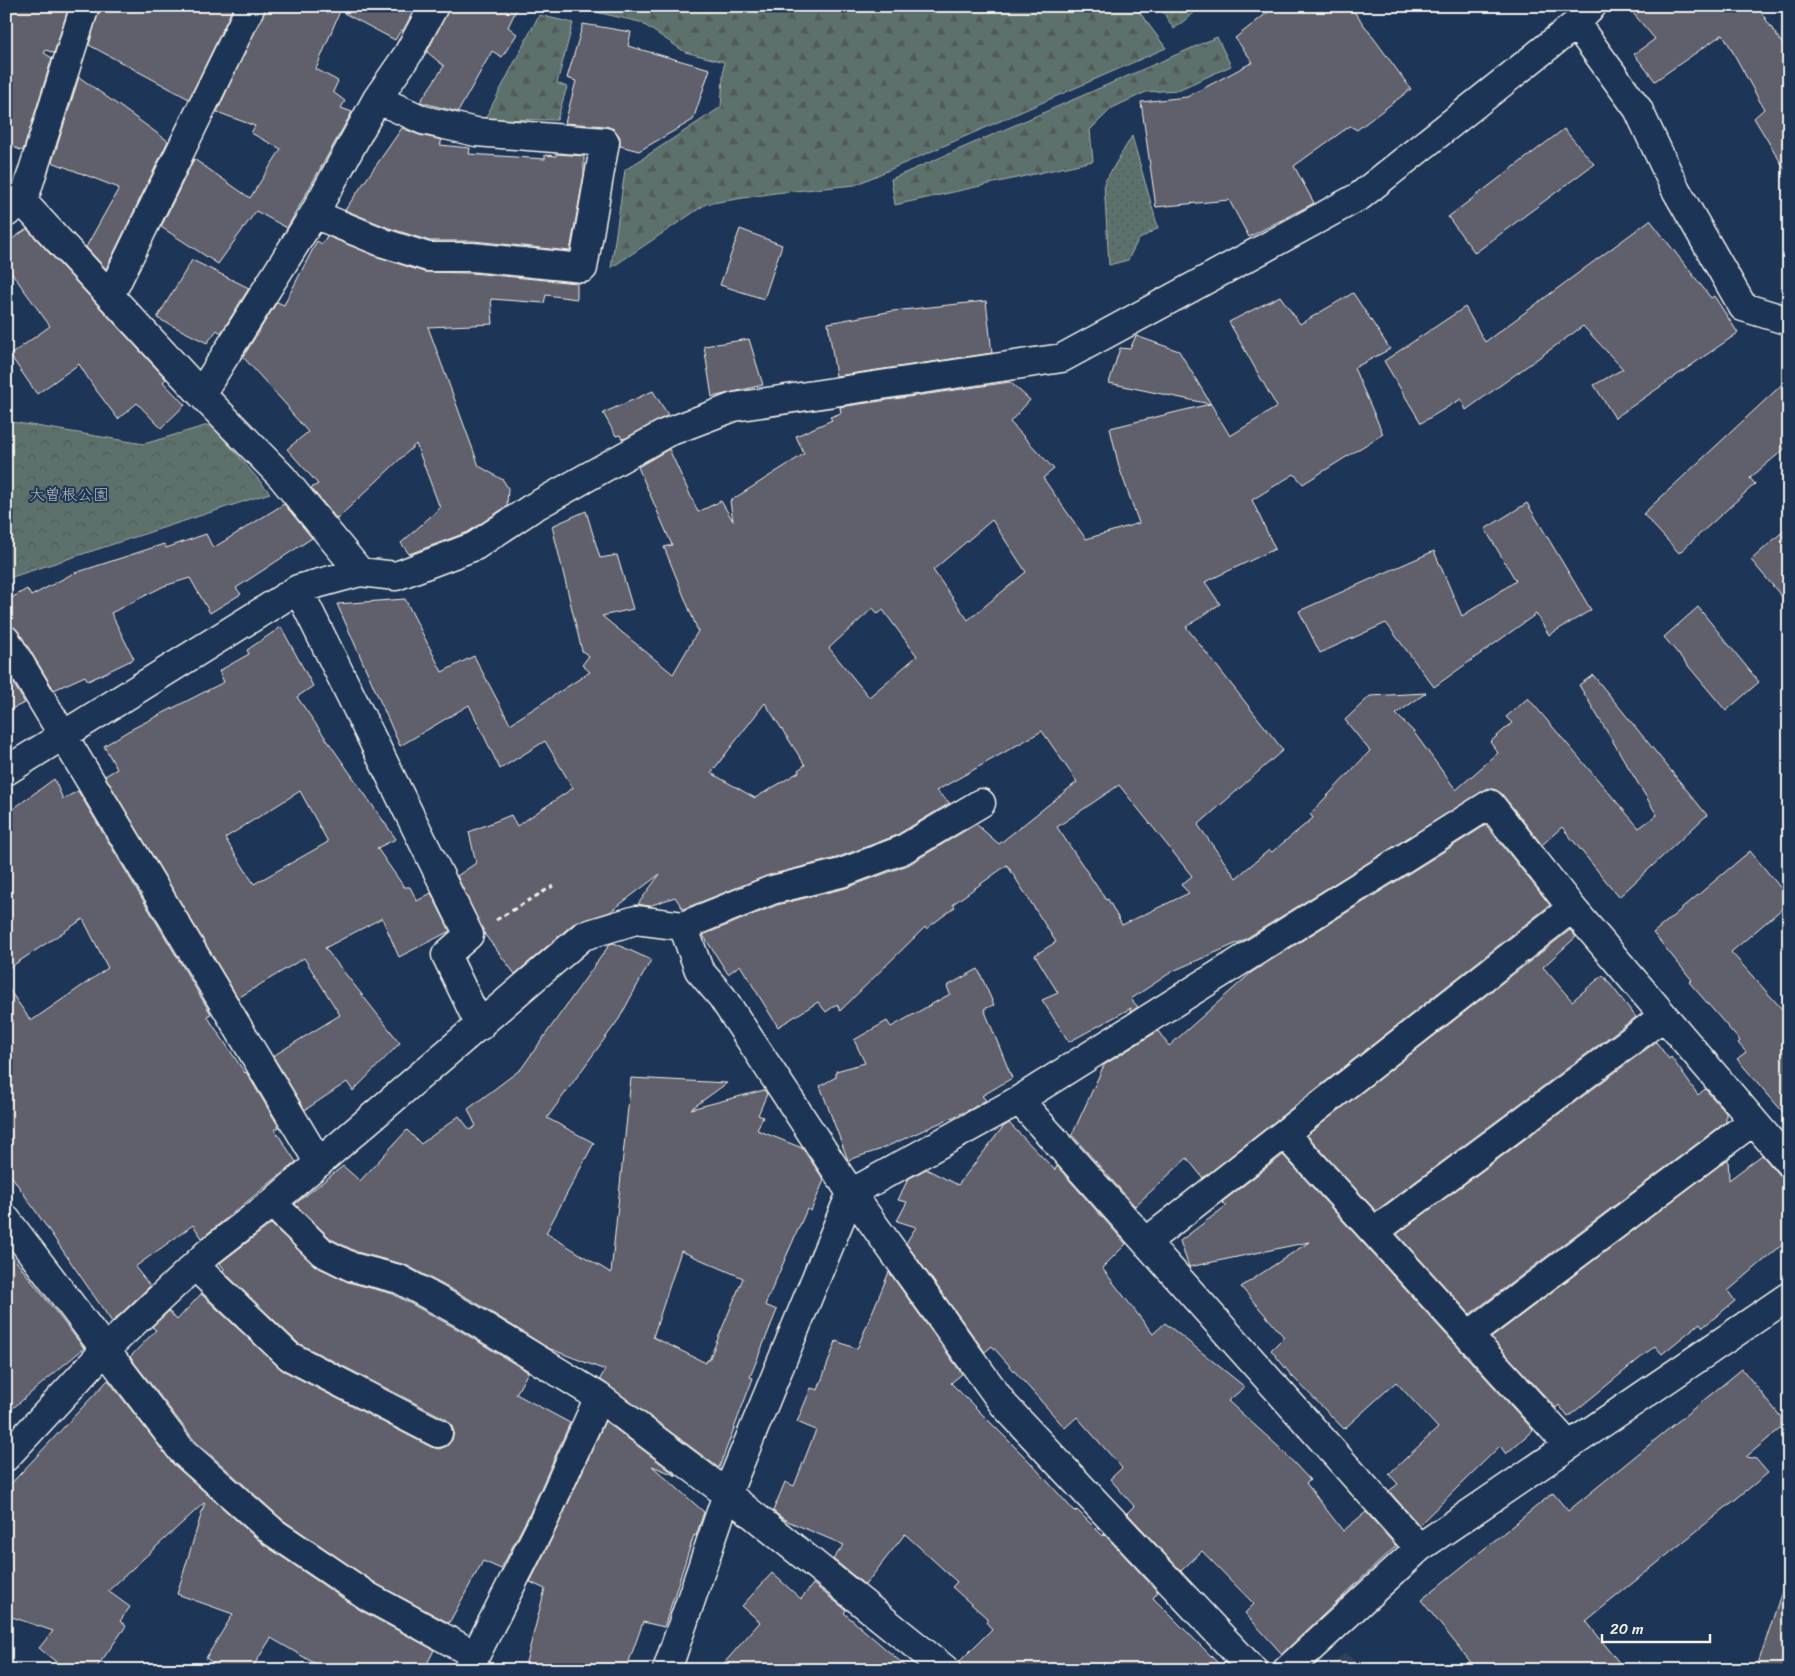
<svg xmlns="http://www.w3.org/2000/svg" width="1795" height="1676" viewBox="0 0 1795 1676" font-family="Sriracha,'Klee One',sans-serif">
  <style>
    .built { fill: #31425d }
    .grass { fill: url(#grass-dots); stroke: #a8b1aa }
    .forest { fill: url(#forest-firs); stroke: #a8b1aa }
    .park { fill: url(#park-crowns); stroke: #a8b1aa }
    .building { fill: #615f6c; stroke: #f4f1e8; fill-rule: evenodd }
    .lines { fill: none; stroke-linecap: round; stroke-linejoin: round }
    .minor-casing { stroke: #f4f1e8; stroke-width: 31 }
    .path { stroke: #f4f1e8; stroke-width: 3; stroke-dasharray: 5 4; stroke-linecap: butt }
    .minor { stroke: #1d3557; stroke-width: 28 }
    .labels { text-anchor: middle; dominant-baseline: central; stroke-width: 4; stroke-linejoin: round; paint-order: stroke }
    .park-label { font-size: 16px; fill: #b8beb6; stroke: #1d3557 }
  </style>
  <defs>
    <pattern id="grass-dots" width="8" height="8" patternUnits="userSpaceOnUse" patternTransform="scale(1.25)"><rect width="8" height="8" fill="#5d716c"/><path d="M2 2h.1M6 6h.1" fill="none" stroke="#525a57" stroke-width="1.8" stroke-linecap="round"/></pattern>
    <pattern id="forest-firs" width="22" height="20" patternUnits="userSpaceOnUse" patternTransform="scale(1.25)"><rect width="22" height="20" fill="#5d716c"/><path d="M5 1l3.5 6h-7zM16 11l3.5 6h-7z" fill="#525a57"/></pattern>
    <pattern id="park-crowns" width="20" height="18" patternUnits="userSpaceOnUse" patternTransform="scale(1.25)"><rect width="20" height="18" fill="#5d716c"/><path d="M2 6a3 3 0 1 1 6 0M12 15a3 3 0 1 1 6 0" fill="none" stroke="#525a57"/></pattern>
  </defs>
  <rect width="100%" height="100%" fill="#1d3557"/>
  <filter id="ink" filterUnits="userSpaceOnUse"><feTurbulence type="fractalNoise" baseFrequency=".02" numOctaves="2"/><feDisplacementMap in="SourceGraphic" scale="10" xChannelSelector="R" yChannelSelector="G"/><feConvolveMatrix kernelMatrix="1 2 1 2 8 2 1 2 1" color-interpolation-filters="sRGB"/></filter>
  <g filter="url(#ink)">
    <path class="built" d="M1345,1653L1367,1670H1326Z"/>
    <path class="grass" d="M1132,136L1158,228L1138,240L1128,260L1109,265L1104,183Z"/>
    <path class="forest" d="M569,6H1135L1166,48L855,185L775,193L706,204L611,268L625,170L721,107L724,62L685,52L640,22Z
      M1159,6H1202L1174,29Z
      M539,15L573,23L557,83L567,87L557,120L485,119Z
      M1217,37L1231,66L1178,90L1146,92L1112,108L1090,130L1093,161L895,205L891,179Z"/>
    <path class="park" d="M12,422L144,444L211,424L270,493L6,579V424Z"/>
    <path class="building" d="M6,6H69L54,53L46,50L44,53L52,58L23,151L6,144Z
      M100,6H234L189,99L89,45Z
      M266,6H416L403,31L401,30L395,40L340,11L316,69L338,81L333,92L345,101L341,108L352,112L287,228L256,211L218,264L161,227L194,159L250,198L281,149L251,133L255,126L217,112Z
      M450,6H518L508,27L517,34L502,57L492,51L458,112L420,102L444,66L427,52Z
      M1276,6H1350L1411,89L1357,130L1350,126L1294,166L1314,203L1249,237L1229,200L1156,207L1141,102L1187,97L1253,62L1235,38Z
      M1627,6H1764L1759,9L1789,54V176L1754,118L1764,109L1723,34L1655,81L1634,54L1655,39Z
      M583,24L631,32L628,46L710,69L693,120L639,151L620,146V137L614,129L606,126L565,123L576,81L567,78Z
      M79,77L168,141L106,269L86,247L119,188L52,162Z
      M402,128L419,135L442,140L440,145L470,148L469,154L545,159V155L556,156L557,154L584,156V174L570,251L474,241H430L389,228L345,210Z
      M1564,129L1594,164L1475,253L1448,217Z
      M1650,220L1711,298L1714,296L1738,333L1615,418L1594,385L1623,369L1583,326L1466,410L1461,399L1421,423L1384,361L1465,307L1485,342Z
      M27,229L166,379L163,382L185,405L161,428L137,403L118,419L93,386L79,364L37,394L10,355L50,326L6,265V243Z
      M740,229L782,245L764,299L720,285Z
      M327,236L378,257L424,272L471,273L577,283V299L546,295L544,303L491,299L493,324L428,327L479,466L503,480L508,488L507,506L468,532L409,554L401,543L440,508L416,444L337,519L311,488L318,484L287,449L308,432L288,409L289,408L243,357L277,302L284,305L317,241L322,244Z
      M192,260L249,288L221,333L217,330L207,343L157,318Z
      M1353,293L1390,349L1354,368L1383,434L1303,484L1294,474L1252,500L1275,549L1205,582L1220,604L1186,627L1283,750L1198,825L1236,878L1269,850L1272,852L1313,818L1310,814L1370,751L1345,720L1370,696L1426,693L1396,714L1413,731L1456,790L1498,753L1490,742L1512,723L1506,717L1528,698L1639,828L1657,815L1579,685L1593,675L1707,815L1619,897L1562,827L1542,845L1502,794L1496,790L1488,788L1242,941L1173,971L1131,999L1138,1007L1129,1013L1131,1008L1069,1042L1042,1000L1058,993L1035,955L1056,942L1007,865L953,904L955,907L926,929L925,927L840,1011L837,1004L826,1012L818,1002L778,1027L740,965L728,974L703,935L777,905L846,888L908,865L976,824L999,844L1077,782L1042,731L936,791L950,803L895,836L836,858L766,876L683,909L675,897L649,906L638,904L660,874L610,912L573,924L515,974L485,935L457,876L476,863L469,832L511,815L517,826L573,788L545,741L500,769L469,705L400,746L337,604L405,599L442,672L474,656L510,724L590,672L582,665L589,656L582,651L552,526L586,511L600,558L617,555L633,609L602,616L673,674L698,631L664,547L672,545L638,467L669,449L698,512L721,501L733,521L730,501L804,454L796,436L832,420L830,417L841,413L840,407L1010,382L1030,400L1010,422L1054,469L1043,478L1086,539L1139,523L1119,467L1110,428L1210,404L1109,383L1120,348L1130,349L1136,336L1179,351L1230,436L1277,407L1229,322L1280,296L1300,324ZM992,520L1026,572L968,620L933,570ZM873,608L878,614L883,610L917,656L869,697L829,648ZM765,703L805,765L798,770L799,772L755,798L711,773ZM1119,785L1192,876L1181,885L1189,893L1122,925L1108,899L1106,900L1057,827Z
      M986,301L992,353L836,376L828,323L893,311Z
      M749,339L763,385L712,397L704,346Z
      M1789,378V445L1750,478L1755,484L1679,553L1643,514Z
      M653,391L668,415L626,438L622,439L620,435L616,436L603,413Z
      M1527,503L1591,610L1549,635L1536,614L1434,687L1386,623L1320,653L1299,611L1434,551L1462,616L1516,581L1485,529Z
      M284,504L312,538L236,588L241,594L210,613L190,578L164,586L111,613L134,659L88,681L85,676L54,690L19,632L14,627L6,624V601L27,589L31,596L72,574L164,544L166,548L206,534L213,548Z
      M1789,526V605L1751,560Z
      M1698,607L1759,682L1726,711L1664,637Z
      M281,627L313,686L297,697L396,839L377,848L404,887H410L417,901L431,893L450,931L399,957L382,918L325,948L400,1043L353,1091L347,1082L305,1110L273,1056L340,1015L304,958L238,998L105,776L117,769L104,746L128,731L224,682L219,671L249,654L247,650ZM300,791L328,842L254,884L225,838Z
      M6,671L25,703L6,711Z
      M54,779L63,799L78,791L211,1014L207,1016L245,1073L246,1072L279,1127L275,1130L296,1162L202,1238L193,1225L135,1267L150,1286L112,1322L6,1168V985L31,1021L108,968L83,919L6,970V814Z
      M1486,825L1550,905L1203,1178L1187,1158L1135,1206L1072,1135L1104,1065L1158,1031L1169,1046L1252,972Z
      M1750,851L1789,898V903L1731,952L1789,1017V1119L1737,1059L1746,1052L1738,1043L1740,1041L1689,982L1692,980L1653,933Z
      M1570,930L1576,937L1543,967L1572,1001L1603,975L1636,1017L1376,1211L1307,1135Z
      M614,943L651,960L619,1019L547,1118L594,1143L546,1233L611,1273L631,1078L727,1083L691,1109L764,1090L767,1094L758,1115L763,1117L757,1130L802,1148L824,1180L811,1211L807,1209L765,1305L777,1310L750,1377L753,1378L719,1468L600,1379L605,1370L548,1348L475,1302L406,1265L357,1252L331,1239L295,1204L343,1166L360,1181L407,1130L421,1144L459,1116L470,1130L476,1126L468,1109L521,1069L610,944ZM681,1251L743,1278L709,1360H707L706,1363L653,1337Z
      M978,969L994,1005L984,1009L1012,1078L982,1096L986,1100L971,1109L879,1150L848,1160L820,1086L836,1077V1071L865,1063L854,1040L887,1021L891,1027L950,994L947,986Z
      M1656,1042L1669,1059L1671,1057L1698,1095L1705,1089L1726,1113V1122L1470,1314L1397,1234Z
      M1009,1123L1055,1170L1057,1166L1126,1244L1102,1268L1153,1334L1165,1323L1245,1387L1228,1401L1281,1449L1310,1480L1306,1483L1343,1531L1366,1512L1396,1546L1282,1654L1245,1613L1254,1604L1202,1551L1181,1571L1127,1513L1134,1506L1110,1479L1122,1468L1077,1417L1065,1428L992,1346L985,1352L906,1243L916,1227L897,1221L907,1202L898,1200L908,1179L926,1169L958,1185L1003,1127Z
      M1283,1155L1533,1430L1506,1454L1500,1446L1419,1525L1389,1491L1398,1484L1389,1474L1438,1428L1396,1382L1344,1429L1291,1375L1271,1350L1284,1337L1241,1287L1309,1242L1189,1267L1180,1241L1226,1206L1222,1202Z
      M1762,1155L1777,1173L1789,1178V1239L1728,1291L1735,1301L1703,1327L1700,1323L1662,1354L1655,1346L1568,1417L1559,1405L1556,1408L1491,1338L1728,1159L1729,1180Z
      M271,1224L315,1266L348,1282L393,1294L459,1330L528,1372L516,1394L570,1423L530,1513L501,1569L483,1561L449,1623L377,1584L283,1520L194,1440L130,1357L156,1330L152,1327L169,1311L177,1320L201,1294L282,1370L431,1447L439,1449L447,1446L452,1440L454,1432L451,1424L446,1419L298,1343L223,1271L224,1269L220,1263Z
      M6,1248L84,1348L6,1414Z
      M889,1272L962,1374L951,1383L1029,1461L1075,1512L1077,1510L1103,1536L1104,1534L1158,1592L1153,1598L1225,1670H961L959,1662L992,1629L986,1622L988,1619L952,1587L957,1582L905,1534L865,1585L833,1559L844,1545L785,1520L773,1511L785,1482L794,1486L816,1430L797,1422L811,1388L818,1390L836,1341L857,1349Z
      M1742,1369L1781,1417V1428L1746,1457L1756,1459L1768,1473L1586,1621L1625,1670H1477L1421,1600L1553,1493L1568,1511Z
      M108,1380L172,1463L263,1544L360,1610L434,1650L424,1670H326L271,1638L251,1670H222L206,1658L233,1614L177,1594L205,1502L108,1591L130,1607L120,1621L126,1626L95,1670H66L39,1648L53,1631L6,1615V1489Z
      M605,1421L677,1476L652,1466L704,1512L696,1536L694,1535L692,1541L664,1627L643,1622L626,1670H524L545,1589L530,1582L558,1526Z
      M772,1573L801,1599L813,1584L846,1610L844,1613L910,1670H718L760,1622L742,1606Z
      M1783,1588L1789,1589V1670H1756Z"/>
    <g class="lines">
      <defs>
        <path id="minor" d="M1576,24L1638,109L1675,188L1743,307L1789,321
          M23,202L201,394L282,477L360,572
          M6,213L23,202L85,6
          M314,214L384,243L428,257H472L583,268L605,142L476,132L423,120L377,99
          M110,296L251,6
          M201,394L314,214L377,99L408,54L434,6
          M298,589L469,935L446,955L480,1026
          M6,640L319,1163
          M6,771L298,589L360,572L396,576L475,546L532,508L666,433L734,407L1062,358L1360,196L1576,24L1592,6
          M683,926L699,970L722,997L851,1193L1004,1405L1253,1670
          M1019,1100L1419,1548
          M1285,1134L1569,1446
          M272,1203L322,1252L352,1267L399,1279L467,1316L599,1397L727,1494L946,1670
          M6,1219L182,1451L273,1532L369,1597L475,1655
          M1374,1232L1664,1016
          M1146,1242L1572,908
          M195,1266L289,1356L438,1433
          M1469,1335L1753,1121
          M6,1457L106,1349L209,1252L272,1203L583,936L636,920L683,926L772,890L841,873L902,850L981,803
          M468,1670L544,1520L599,1397
          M667,1670L727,1494L851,1193L1019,1100L1490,804L1572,908L1789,1163
          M1287,1670L1419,1548L1789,1296"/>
      </defs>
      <use href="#minor" class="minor-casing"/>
      <path class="path" d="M496,920L553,886"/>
      <use href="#minor" class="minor"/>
    </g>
  </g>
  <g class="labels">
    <g class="park-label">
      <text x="69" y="494">大曽根公園</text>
    </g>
  </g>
  <rect width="1795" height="1676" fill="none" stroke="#1d3557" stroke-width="25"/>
  <rect x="12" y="12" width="1770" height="1651" fill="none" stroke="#f4f1e8" stroke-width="2" filter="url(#ink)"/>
  <path d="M1602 1634v8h108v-8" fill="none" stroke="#f4f1e8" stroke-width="2.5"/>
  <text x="1610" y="1634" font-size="15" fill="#f4f1e8" stroke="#1d3557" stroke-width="4" paint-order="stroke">20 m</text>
</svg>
